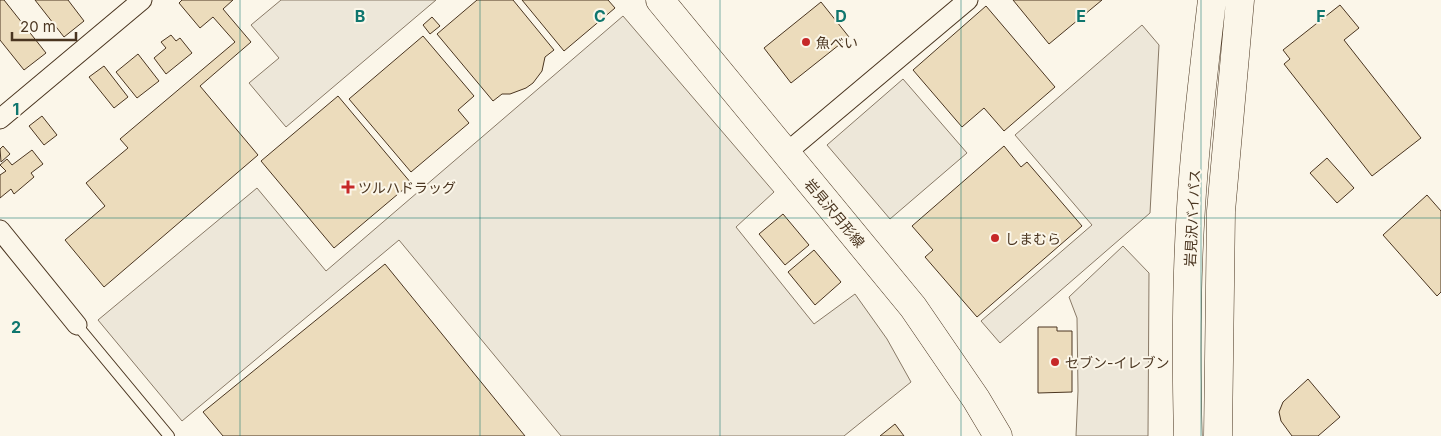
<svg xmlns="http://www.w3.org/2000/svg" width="1441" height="436" viewBox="0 0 1441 436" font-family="Inter,'Noto Sans JP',sans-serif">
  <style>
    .parking { fill: #ede7d9; stroke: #887966 }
    .building { fill: #ecdcbc; stroke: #4a3520 }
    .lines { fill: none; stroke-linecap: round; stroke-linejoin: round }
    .service-casing { stroke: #4a3520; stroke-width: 12 }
    .minor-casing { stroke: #4a3520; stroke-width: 21 }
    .primary-casing { stroke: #4a3520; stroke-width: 29 }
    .trunk-casing { stroke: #4a3520; stroke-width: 29 }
    .service { stroke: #fbf6e9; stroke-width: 10 }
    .minor { stroke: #fbf6e9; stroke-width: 19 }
    .primary { stroke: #fbf6e9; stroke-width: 28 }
    .trunk { stroke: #fbf6e9; stroke-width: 28 }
    .grid { fill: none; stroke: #0f766e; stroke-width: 1; stroke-opacity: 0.55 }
    .poi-dot { fill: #c62828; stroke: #fbf6e9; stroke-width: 2 }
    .labels { text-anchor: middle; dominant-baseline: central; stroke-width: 4; stroke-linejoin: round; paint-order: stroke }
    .poi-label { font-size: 14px; fill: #4a3520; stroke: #fbf6e9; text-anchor: start }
    .street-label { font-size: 14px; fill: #4a3520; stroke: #fbf6e9 }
    .grid-label { font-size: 16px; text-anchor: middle; font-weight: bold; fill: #0f766e; stroke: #fbf6e9; stroke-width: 4; stroke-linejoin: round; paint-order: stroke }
  </style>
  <rect width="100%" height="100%" fill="#fbf6e9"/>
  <path class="parking" d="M281,0H436L286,127L249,83L279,58L251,25Z
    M623,16L774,192L736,227L814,324L855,294L887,339L911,382L844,436H561L399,240L182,421L98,320L257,188L326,271Z
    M1142,25L1159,45L1150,213L1000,343L981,321L1092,225L1015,135Z
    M903,79L967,153L890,219L827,145Z
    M1123,246L1149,273L1148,436H1076L1078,391L1077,318L1069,297Z"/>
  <path class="building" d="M0,0H4L46,53L24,70L0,40Z
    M35,0H68L84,21L64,37Z
    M182,0H233L223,9L251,42L200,86L258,155L104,287L65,240L105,206L86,183L128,148L120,139L235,42L213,17L200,28L179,3Z
    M477,0H513L554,50L545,57L542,71L533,83L526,88L510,94H502L493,101L437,34Z
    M522,0H608L615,8L564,51Z
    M1013,0H1102L1049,44Z
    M821,2L849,37L791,83L764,48Z
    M1340,5L1359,28L1344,40L1421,138L1372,176L1284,64L1290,59L1283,50Z
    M986,6L1055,87L1004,131L984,108L962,127L913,70Z
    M432,17L440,26L430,34L423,25Z
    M171,35L176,41L180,38L192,53L166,74L154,58L166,48L161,42Z
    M423,36L474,96L458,110L469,123L411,172L349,99Z
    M138,54L159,81L137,98L116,72Z
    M104,66L128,97L114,108L89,77Z
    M338,96L411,183L334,248L261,161Z
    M42,116L57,135L44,145L29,126Z
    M3,146L10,154L1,162L0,149Z
    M1004,146L1021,167L1027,162L1082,226L977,317L925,257L933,250L912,226Z
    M32,150L43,164L31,173L34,177L14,194L11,189L0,198V175L6,171L0,165L7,159L12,165Z
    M1327,158L1354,188L1337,203L1310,173Z
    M1427,195L1441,211V292L1437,296L1383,235Z
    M783,214L809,245L785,265L759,234Z
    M814,250L841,282L815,305L788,272Z
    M385,264L525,436H223L203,412Z
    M1038,327H1057V331H1072V392L1038,393Z
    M1308,379L1340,417L1318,436H1292L1281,421L1279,412L1283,402Z
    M895,424L904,436H880Z"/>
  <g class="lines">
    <defs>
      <path id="service" d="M77,325L169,436"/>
      <path id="minor" d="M0,119L142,0
        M786,153L968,0
        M0,230L77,325"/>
      <path id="primary" d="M660,0L913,307L976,399L998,436"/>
      <path id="trunk" d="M1188,436C1186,360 1186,284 1191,208C1195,138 1204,69 1212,0
        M1218,436L1221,211L1240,0"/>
    </defs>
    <use href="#service" class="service-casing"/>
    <use href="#minor" class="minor-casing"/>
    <use href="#primary" class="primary-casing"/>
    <use href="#trunk" class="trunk-casing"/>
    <use href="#service" class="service"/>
    <use href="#minor" class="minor"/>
    <use href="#primary" class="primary"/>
    <use href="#trunk" class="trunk"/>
  </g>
  <path class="grid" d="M240,0V436M480,0V436M720,0V436M961,0V436M1201,0V436M0,218H1441"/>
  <g class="poi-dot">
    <circle cx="806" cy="42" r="5"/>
    <path d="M345.5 179.5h5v5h5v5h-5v5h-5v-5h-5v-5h5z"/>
    <circle cx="995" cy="238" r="5"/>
    <circle cx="1055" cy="362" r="5"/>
  </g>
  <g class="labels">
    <g class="poi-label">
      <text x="816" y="42">魚べい</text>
      <text x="358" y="187">ツルハドラッグ</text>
      <text x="1005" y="238">しまむら</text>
      <text x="1065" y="362">セブン-イレブン</text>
    </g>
    <g class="street-label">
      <text transform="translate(835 213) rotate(50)">岩見沢月形線</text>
      <text transform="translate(1192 218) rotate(-87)">岩見沢バイパス</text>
    </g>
  </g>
  <g class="grid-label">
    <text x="360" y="22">B</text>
    <text x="600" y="22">C</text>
    <text x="841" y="22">D</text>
    <text x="1081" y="22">E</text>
    <text x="1321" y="22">F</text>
    <text x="16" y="115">1</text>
    <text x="16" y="333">2</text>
  </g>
  <path d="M12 32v8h64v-8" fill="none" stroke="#4a3520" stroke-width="2.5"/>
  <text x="20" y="32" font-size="15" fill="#4a3520" stroke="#fbf6e9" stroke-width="4" paint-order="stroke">20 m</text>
</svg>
